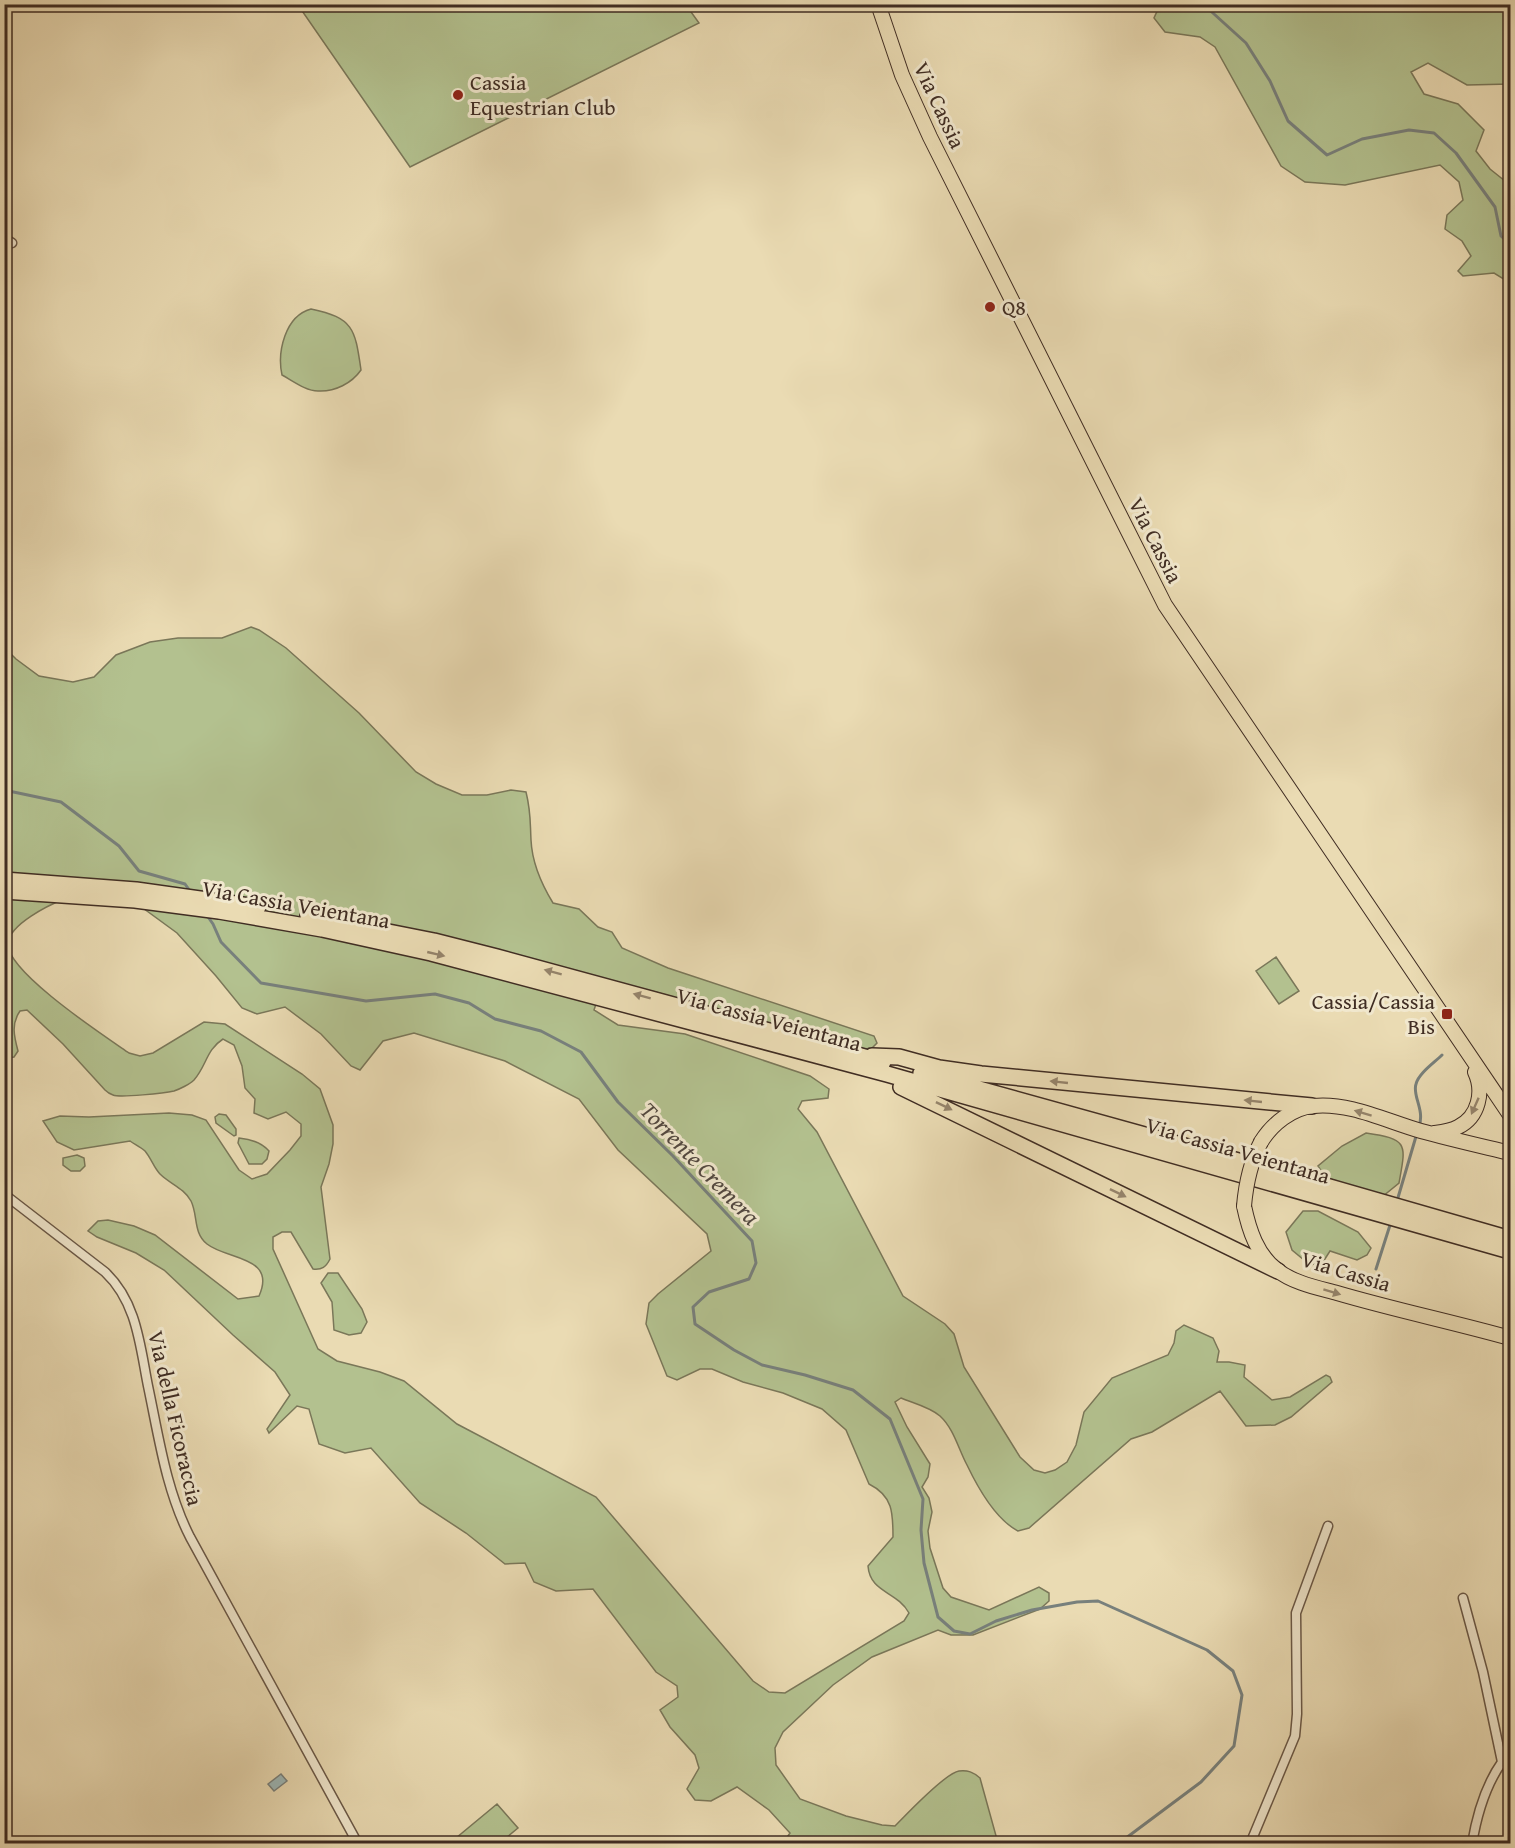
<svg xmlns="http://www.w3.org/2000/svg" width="1515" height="1848" viewBox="0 0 1515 1848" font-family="'Gentium Book Plus',serif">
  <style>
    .green { fill: #b3c18f; stroke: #7a7759; stroke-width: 1.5; fill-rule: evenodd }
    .water { fill: #9db8b8; stroke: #78807c; stroke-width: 1.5 }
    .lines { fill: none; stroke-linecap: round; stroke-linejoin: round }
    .stream { stroke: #78807c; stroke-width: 3 }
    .street-casing { stroke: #6a5847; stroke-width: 11 }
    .primary-casing { stroke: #402d23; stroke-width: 16 }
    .highway-casing { stroke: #402d23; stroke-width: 18 }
    .street { stroke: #f1e8ce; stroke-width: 8 }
    .primary { stroke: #eadbb3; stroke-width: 14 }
    .highway { stroke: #eadbb3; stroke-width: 15 }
    .primary-bridge-casing { stroke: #402d23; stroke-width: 16; stroke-linecap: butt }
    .primary-bridge { stroke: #eadbb3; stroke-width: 14 }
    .oneway { fill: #95846b }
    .poi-dot { fill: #8f2418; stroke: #f1e8ce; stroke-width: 2 }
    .labels { text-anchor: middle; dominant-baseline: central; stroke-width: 6; stroke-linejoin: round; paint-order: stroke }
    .poi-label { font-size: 22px; fill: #402d23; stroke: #f1e8ce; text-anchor: start }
    .street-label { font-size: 22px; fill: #402d23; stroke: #f1e8ce }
    .water-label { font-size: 24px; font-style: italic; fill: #534941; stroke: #f1e8ce }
  </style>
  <rect width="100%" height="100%" fill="#eadbb3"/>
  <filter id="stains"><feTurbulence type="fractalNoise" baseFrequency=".00333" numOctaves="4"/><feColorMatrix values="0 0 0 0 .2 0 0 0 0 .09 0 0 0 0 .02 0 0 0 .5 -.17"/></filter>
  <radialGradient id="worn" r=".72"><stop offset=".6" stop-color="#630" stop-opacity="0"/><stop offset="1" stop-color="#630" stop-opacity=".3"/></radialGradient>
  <path class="green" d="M686,5L699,23L410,167L298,5Z
    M1156,5L1358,4L1371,10L1433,6L1435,4L1510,5V84L1467,85L1428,63L1411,72L1424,94L1458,104L1484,130L1476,151L1490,169L1510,185V283L1494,273L1463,276L1458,271L1471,256L1462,241L1445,229L1447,215L1463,200L1459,182L1440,165L1345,185L1305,182L1281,166L1215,47L1200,37L1165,32L1154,18L1159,7Z
    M311,309C354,318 355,329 361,370C352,383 335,392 318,391C306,391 293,381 282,375C277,352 285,316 311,309Z
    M251,627L259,630L286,648L359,713L416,772L436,784L462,795H487L511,790L526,792C531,812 530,821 531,840C532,862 542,885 553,903L579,909L598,927L612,932L622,948L668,968L874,1036L877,1043L872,1048L856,1050L652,991L611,982L602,986L594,1010L618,1025L685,1034L810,1076L829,1089L828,1098L802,1101L798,1109L817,1132L903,1296L945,1324L954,1334L964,1367L1020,1457L1034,1470L1045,1473L1055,1470L1067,1462L1076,1445L1084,1412L1112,1378L1168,1355L1174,1343L1176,1331L1184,1325L1213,1338L1219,1351L1217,1362H1229L1245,1365L1244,1377L1272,1400L1290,1397L1326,1375L1330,1377L1332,1382L1291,1417L1275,1425L1246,1426L1220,1391L1152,1432L1131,1439L1029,1528L1018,1531C995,1519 978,1488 967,1465C958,1448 954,1429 940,1416C930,1407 913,1403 901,1398L895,1402L907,1427L930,1464L928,1477L922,1487L929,1498L932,1512L928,1531L930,1548L943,1588L951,1597L989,1610L1039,1587L1049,1593V1601L1040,1609L973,1635H951L938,1630L872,1657L833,1685L783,1732L775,1748L776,1765L800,1799L846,1816L882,1825L895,1826C906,1815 945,1773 959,1771C968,1770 973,1772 980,1778L998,1843H783L790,1833L769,1810L737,1787L711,1801L695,1800L687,1789L699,1768L695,1755L670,1727L660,1710L678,1697L677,1686L656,1672L593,1589L556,1591L534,1582L525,1563L505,1564L466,1533L420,1503L371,1448L345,1453L319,1444L309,1409L297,1406L269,1433L267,1429L290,1395L275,1372L233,1335L164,1270L136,1253L97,1237L88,1231L98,1221L108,1220L134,1226L155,1235L238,1299L259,1296C277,1256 227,1260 207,1244C193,1233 198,1215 191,1201C184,1188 170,1184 160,1174C154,1168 151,1158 145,1151C141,1147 134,1144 130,1141L74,1150L57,1142L43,1121L60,1116L89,1117L169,1113L192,1115L206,1120L239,1170L252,1179L267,1174L290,1150L301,1136V1124L286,1112L268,1119L254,1113L255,1099L245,1088L242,1066L234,1045L223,1039C206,1050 207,1065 194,1080C190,1084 180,1089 174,1091C165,1093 120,1098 113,1095C110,1094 107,1092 105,1090L63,1044L27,1010L20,1011C11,1024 14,1036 18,1051L14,1057L8,1058L5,1052L4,1040V647L16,659L39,676L73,682L94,677L116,655L150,642L178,638H222ZM64,899L140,906L177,933L216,976L242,1008L257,1014L285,1007L321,1034L351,1066L360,1070L383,1041L414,1033L505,1061L579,1099L618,1150L707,1234L711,1251L658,1294L649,1303L646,1324L667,1376L677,1380L700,1369H712L743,1382L783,1393L822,1409L846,1430L869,1484C893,1496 893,1513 893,1537L868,1566C870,1593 897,1591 909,1613L904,1621L785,1693L769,1692L753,1681L596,1497L457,1424L404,1381L380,1372L337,1361L318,1349L273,1249V1237L282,1232H291L313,1269C322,1270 326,1267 330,1259L321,1187L329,1164L333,1144V1125L320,1089L302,1074L225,1024L204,1022L153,1053L140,1056L129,1053C106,1037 5,971 8,943C10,924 49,905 64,899Z
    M1276,957L1299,991L1279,1004L1256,971Z
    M219,1114L226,1115L236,1129V1135L234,1136L216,1123L215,1117Z
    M1366,1133C1409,1139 1406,1144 1399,1183L1382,1197L1325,1177L1318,1166L1342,1146Z
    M239,1138C250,1139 262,1143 269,1151L267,1159L262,1164H249L238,1143Z
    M77,1155L84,1158L85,1166L80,1171H71L63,1165V1158Z
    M1303,1211H1318L1358,1232L1371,1248L1367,1255L1357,1260L1330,1251L1323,1262L1310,1265L1292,1250L1286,1232Z
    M328,1273H338L362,1309L367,1322L361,1333L349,1335L334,1330L332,1302L321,1283Z
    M497,1804L518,1828L500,1843H450Z"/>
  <path class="water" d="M281,1774L287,1781L274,1791L268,1784Z"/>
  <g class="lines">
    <path class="stream" d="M1203,4L1246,43L1270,81L1288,121L1327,155L1362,139L1409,130L1434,133L1456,153L1495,207L1501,236L1510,244
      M4,790L61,802L119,846L139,871L185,884L190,891
      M206,914L213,924L221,942L261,983L366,1001L435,994L469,1003L495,1019L541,1031L581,1052L618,1102L673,1156L752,1241L756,1263L749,1279L709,1292L693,1307L695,1324L734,1350L762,1365L805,1375L853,1390L890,1419L923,1499L921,1530L924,1563L938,1617L954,1631L970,1634L996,1621L1032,1610L1077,1602L1098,1601L1207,1650L1233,1671L1242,1695L1234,1746L1201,1782L1118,1844
      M1419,1127C1425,1109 1412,1096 1416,1084C1419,1073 1434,1063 1442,1055
      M1397,1201L1417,1133
      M1376,1269L1391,1222"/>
    <defs>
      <path id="street" d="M4,238L12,243
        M4,1194L105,1272C137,1302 140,1346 148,1386C159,1438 166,1490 190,1537L358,1844
        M1463,1598L1483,1672L1502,1762
        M1250,1844L1295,1736L1297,1714L1296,1613L1328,1526
        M1472,1844C1477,1814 1485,1786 1502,1762L1510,1760"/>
      <path id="primary" d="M878,4L902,75L930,137L1165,605L1510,1115
        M1434,1133C1442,1132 1451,1131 1458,1127C1479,1117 1484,1091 1475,1072
        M1261,1142C1272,1124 1292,1108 1313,1106C1349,1102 1386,1121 1421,1131C1450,1139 1481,1146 1510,1153
        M1244,1206C1249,1230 1257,1255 1277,1270C1293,1283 1319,1288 1337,1293C1395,1310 1453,1322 1510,1338"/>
      <path id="highway" d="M4,880L136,890L258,907
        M4,891L135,900L219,911L322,929L431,953L887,1074L1510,1251
        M308,916L434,941L497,957L883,1062
        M872,1056L899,1057L939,1068L981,1074L1312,1106
        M921,1073L1260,1167L1510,1239
        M901,1087L1278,1271"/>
    </defs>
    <use href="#street" class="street-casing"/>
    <use href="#primary" class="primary-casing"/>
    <use href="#highway" class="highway-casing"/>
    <use href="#street" class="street"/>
    <use href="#primary" class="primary"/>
    <use href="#highway" class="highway"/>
    <defs>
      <path id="primary-bridge" d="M1244,1206C1246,1183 1250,1163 1261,1142"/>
    </defs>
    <use href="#primary-bridge" class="primary-bridge-casing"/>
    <use href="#primary-bridge" class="primary-bridge"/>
  </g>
  <defs><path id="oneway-solid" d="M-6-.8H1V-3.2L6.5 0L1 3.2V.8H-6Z" transform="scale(1.5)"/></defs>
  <g class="oneway">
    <use href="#oneway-solid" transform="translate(436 954) rotate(13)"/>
    <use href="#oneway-solid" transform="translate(553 972) rotate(-165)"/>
    <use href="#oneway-solid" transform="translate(642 996) rotate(-165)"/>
    <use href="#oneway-solid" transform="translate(1059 1082) rotate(-174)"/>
    <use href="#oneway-solid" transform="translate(1253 1101) rotate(-174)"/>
    <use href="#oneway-solid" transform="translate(944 1106) rotate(26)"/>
    <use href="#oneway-solid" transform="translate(1475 1106) rotate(114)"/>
    <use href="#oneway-solid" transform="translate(1363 1113) rotate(-163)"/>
    <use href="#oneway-solid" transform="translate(1118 1193) rotate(26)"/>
    <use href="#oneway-solid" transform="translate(1332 1292) rotate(17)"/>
  </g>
  <g class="poi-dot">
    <circle cx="458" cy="95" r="6"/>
    <circle cx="990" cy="307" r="6"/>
    <rect x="1441" y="1008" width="12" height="12" rx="3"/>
  </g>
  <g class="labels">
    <g class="poi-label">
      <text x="470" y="82">Cassia<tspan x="470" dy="25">Equestrian Club</tspan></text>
      <text x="1002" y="307">Q8</text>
      <text x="1435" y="1001" text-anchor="end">Cassia/Cassia<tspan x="1435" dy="25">Bis</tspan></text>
    </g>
    <g class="street-label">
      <text transform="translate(940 105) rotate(65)">Via Cassia</text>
      <text transform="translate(1156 540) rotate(63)">Via Cassia</text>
      <text transform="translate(296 904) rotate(10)">Via Cassia Veientana</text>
      <text transform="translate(769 1019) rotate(15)">Via Cassia Veientana</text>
      <text transform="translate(1238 1150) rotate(16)">Via Cassia Veientana</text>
      <text transform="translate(1346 1271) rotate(17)">Via Cassia</text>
      <text transform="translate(176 1418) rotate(77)">Via della Ficoraccia</text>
    </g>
    <g class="water-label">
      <text transform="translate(700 1163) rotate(46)">Torrente Cremera</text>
    </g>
  </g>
  <rect width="1515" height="1848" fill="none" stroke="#eadbb3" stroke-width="24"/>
  <rect x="6" y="6" width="1503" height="1836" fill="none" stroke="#402d23" stroke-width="3"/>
  <rect x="12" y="12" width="1491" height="1824" fill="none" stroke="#402d23" stroke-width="1.5"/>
  <rect width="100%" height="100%" filter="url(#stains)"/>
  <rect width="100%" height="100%" fill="url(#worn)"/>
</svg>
